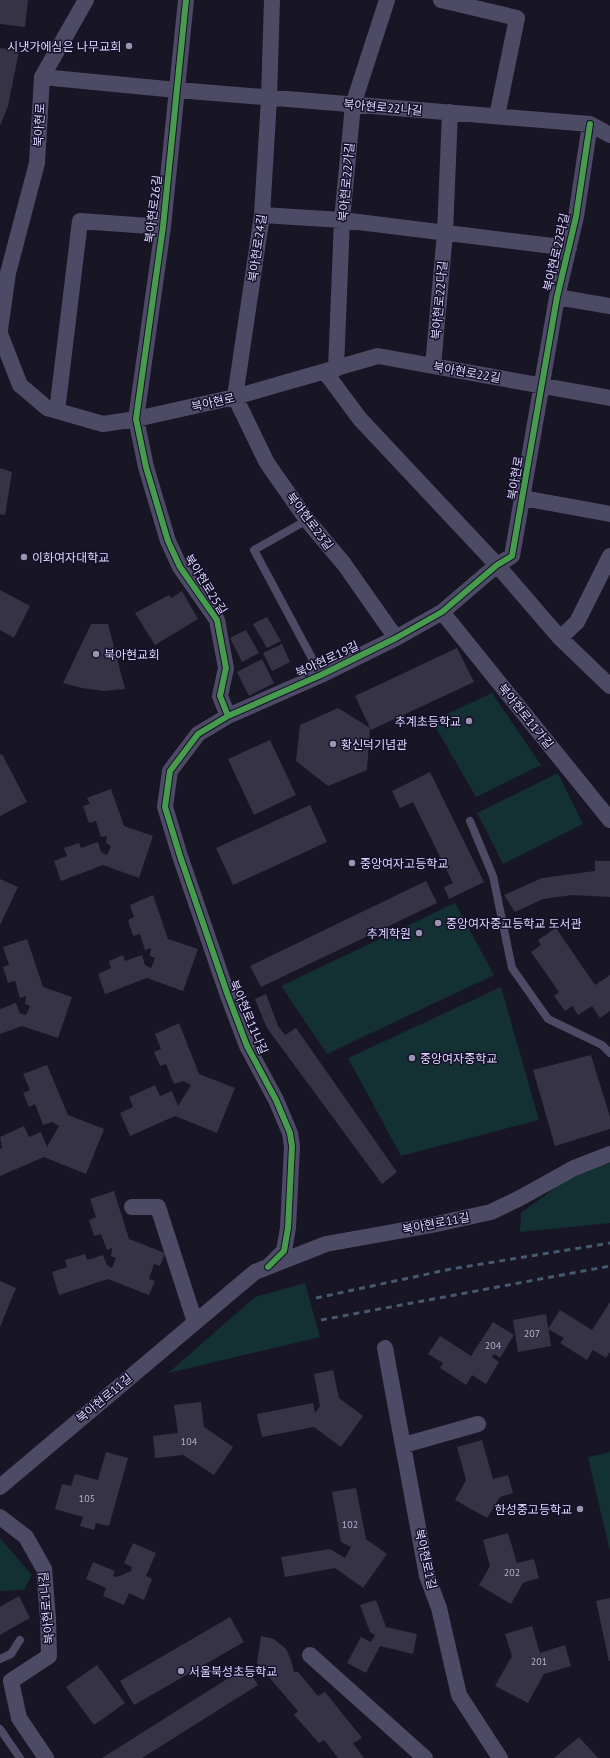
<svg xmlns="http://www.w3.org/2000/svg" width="610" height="1758" viewBox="0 0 610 1758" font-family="'PT Sans','Noto Sans KR',sans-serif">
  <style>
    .green { fill: #133032 }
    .building { fill: #373346 }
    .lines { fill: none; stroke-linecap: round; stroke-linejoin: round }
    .service { stroke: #4c4a65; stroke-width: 8 }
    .minor { stroke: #4c4a65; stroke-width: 16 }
    .rail { stroke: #455a6e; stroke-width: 3; stroke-dasharray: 6 5; stroke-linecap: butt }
    .cycleway-casing { stroke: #150f2a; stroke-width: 8 }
    .cycleway { stroke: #469c4c; stroke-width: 6 }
    .poi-dot { fill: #9994b2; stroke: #150f2a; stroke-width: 1.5 }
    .labels { text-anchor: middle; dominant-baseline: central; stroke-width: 3; stroke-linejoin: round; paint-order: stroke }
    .number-label { font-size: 10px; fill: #b4afd1 }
    .poi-label { font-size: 12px; fill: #ded8ff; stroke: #150f2a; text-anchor: start }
    .street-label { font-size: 12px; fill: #ded8ff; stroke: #150f2a }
  </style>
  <rect width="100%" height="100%" fill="#181524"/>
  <path class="green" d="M492,693L541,765L476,797L432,721Z
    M558,773L583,824L503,864L477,813Z
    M455,903L494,975L327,1054L281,986Z
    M501,987L539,1120L401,1156L348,1058Z
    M610,1163V1223L520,1232L521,1213L572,1175Z
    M305,1283L320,1337L168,1373L255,1297Z
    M610,1452V1552L588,1457Z
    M0,1538L32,1575L24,1590L0,1591Z"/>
  <path class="building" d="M0,0H28L25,27L0,24Z
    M0,48L19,51L8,106L0,126Z
    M0,468L12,472L5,515L0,514Z
    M0,590L30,606L14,638L0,630Z
    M182,591L198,619L155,645L135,613L169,595L171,598Z
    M267,617L281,641L267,648L253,624Z
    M91,624H108L125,689L104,691L82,688L63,683Z
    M246,630L259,653L242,662L230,638Z
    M282,644L290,662L272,671L263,653Z
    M457,648L474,682L371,730L355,696Z
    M262,659L274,683L249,696L237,672Z
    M338,708L370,728L367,770L328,786L296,761L300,725Z
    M270,740L296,795L254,815L228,759Z
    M2,754L27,802L0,816V755Z
    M430,772L484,882L449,899L444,887L453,883L413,802L400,808L392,791Z
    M111,789L124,826L153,836L139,878L103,865L61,881L54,861L67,856L64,848L79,843L81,848L98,842L101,852L107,855L111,846L106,843L107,836L101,837L96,821L89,823L83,806L90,804L87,798Z
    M310,805L327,842L233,885L216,848Z
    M595,861H610V897L572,895L543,899L515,912L504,895L542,878L595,871Z
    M0,879L18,887L0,925Z
    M426,881L437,903L261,987L250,966Z
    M153,895L168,939L198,949L183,991L147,978L105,994L98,974L111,968L109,961L123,955L125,961L142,955L145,965L151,968L155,958L150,956L151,948L145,950L140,934L133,936L128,920L134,917L130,905Z
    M556,928L595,985L610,975V1011L600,1018L592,1006L578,1015L572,1006L565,1011L554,996L559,992L531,952L541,945L538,940Z
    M27,939L43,987L72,997L58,1038L22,1026L0,1034V1009L16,1003L20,1013L26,1015L30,1006L25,1004L26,996L20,998L15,981L8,983L3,967L9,965L3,947Z
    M266,994L278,1026L285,1035L296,1028L397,1172L382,1184L267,1028L255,999Z
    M179,1023L199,1074L235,1088L217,1133L175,1116L130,1136L120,1113L133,1107L129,1097L155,1085L160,1096L172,1091L178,1106L191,1085L183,1081L174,1084L166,1064L160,1066L154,1052L161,1049L155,1034Z
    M591,1055L610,1117V1129L555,1146L533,1070Z
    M47,1065L68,1115L104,1129L86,1174L44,1157L0,1176V1149L2,1148L0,1137L24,1126L29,1137L41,1132L47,1147L59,1126L52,1122L43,1125L35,1104L29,1107L23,1093L30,1090L23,1074Z
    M114,1191L129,1239L165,1253L160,1266L154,1264L149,1279L155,1281L149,1295L108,1279L59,1295L52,1272L67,1267L65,1260L85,1254L87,1260L103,1255L107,1265L112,1268L116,1258L111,1256L112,1248L107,1250L101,1234L94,1236L89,1220L96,1217L90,1199Z
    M0,1281L16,1288L0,1327Z
    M610,1302V1352L606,1358L593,1350L587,1360L560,1343L564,1338L548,1329L560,1310L592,1330Z
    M546,1314L551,1346L518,1352L513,1320Z
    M493,1322L514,1335L500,1358L494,1354L492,1357L499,1362L486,1384L472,1375L466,1385L440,1368L443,1363L428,1354L440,1336L471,1356Z
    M333,1370L339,1398L363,1416L341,1447L314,1427L262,1437L257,1414L313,1403L315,1413L320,1406L314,1374Z
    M201,1402L204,1427L233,1447L214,1475L183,1455L155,1458L153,1436L178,1433L174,1405Z
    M482,1440L493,1479L508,1475L513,1493L500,1497L487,1518L455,1500L466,1480L457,1447Z
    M106,1452L128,1458L109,1526L96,1523L94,1530L80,1526L83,1517L55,1509L62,1484L71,1486L75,1474L98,1480Z
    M356,1488L366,1539L387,1554L363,1588L335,1568L285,1577L281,1557L330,1549L345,1558L351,1547L341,1542L332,1492Z
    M508,1533L517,1563L534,1559L539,1578L523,1583L511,1604L479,1585L490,1566L483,1540Z
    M133,1543L156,1553L146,1576L152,1579L144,1600L129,1593L124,1605L103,1596L106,1588L86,1579L93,1562L115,1571L113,1576L117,1577L131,1571L132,1567L124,1563Z
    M19,1596L30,1618L0,1635V1607Z
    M610,1598V1661H609L596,1601Z
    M376,1600L386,1627L417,1634L413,1654L380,1646L366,1673L347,1663L361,1637L371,1642L375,1635L370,1632L360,1605Z
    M230,1617L244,1642L134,1705L120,1681Z
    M532,1626L540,1653L565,1645L571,1666L544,1674L528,1703L495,1686L512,1656L505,1634Z
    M261,1636L274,1639L286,1649L291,1660L294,1672H298L318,1696L325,1692L362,1738L353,1743L364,1758H338L324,1740L319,1743L294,1715L298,1711L257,1663Z
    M97,1665L125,1703L94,1725L66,1687Z
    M246,1667L258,1685L142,1758H102Z
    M579,1737L598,1758H554Z"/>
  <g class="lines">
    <path class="service" d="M307,520L254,550L321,675
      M470,821L493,876L512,968L548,1019L602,1045L610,1053
      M0,1659L11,1654L20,1640
      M0,1729L20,1758"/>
    <path class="minor" d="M186,0L163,227L136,419L146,467L168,541L180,567L217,620L226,668L220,696L228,716
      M441,0L517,18L497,116
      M42,77L177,90L590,124L610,135
      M262,215L342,220L569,248
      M557,297L610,306
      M0,330L8,273L37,163L42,77L86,0
      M0,334L20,385L47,408L103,424L136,419L235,397L378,356L610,398
      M433,366L445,233L450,112
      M336,369L342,220L353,105L387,0
      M325,372L360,419L497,565L560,638L610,686
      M235,397L262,215L269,98L272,0
      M235,397L267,463L307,520L344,564L396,638
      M57,411L80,221L163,227
      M523,498L610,514
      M442,612L610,820
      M560,638L577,622L610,556
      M132,1207H158L195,1322
      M268,1267L284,1251L288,1228L292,1146L290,1133L276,1100L247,1046L227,993L180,856L165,807L170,771L198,734L228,716L321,675L396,638L442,612L497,565L512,556L557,297L576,217L590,124
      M385,1348L427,1576L439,1608L459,1695L500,1758
      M404,1445L478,1424
      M0,1487L255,1272L326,1244L432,1225L491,1212L520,1198L574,1168L610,1154
      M0,1517L26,1537L44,1569L48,1619L49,1656L11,1681L19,1718L46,1758
      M310,1655L425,1758"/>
    <path class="rail" d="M316,1298L451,1269L610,1243
      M321,1320L610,1266"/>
    <defs>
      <path id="cycleway" d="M186,0L163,227L136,419L146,467L168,541L180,567L217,620L226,668L220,696L228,716
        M268,1267L284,1251L288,1228L292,1146L290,1133L276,1100L247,1046L227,993L180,856L165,807L170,771L198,734L228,716L321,675L396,638L442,612L497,565L512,556L557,297L576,217L590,124"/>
    </defs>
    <use href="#cycleway" class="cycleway-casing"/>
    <use href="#cycleway" class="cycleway"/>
  </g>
  <g class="poi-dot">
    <circle cx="129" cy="46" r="4"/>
    <circle cx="24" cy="557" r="4"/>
    <circle cx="96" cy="654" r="4"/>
    <circle cx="469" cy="721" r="4"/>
    <circle cx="333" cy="744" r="4"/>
    <circle cx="352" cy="863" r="4"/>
    <circle cx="438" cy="923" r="4"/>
    <circle cx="419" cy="933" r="4"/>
    <circle cx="412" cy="1058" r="4"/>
    <circle cx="580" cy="1509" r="4"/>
    <circle cx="181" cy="1671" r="4"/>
  </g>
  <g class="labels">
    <g class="number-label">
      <text x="532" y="1333">207</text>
      <text x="493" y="1345">204</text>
      <text x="189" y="1441">104</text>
      <text x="87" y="1498">105</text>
      <text x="350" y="1524">102</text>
      <text x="512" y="1572">202</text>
      <text x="539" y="1661">201</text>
    </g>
    <g class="poi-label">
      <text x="121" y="46" text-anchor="end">시냇가에심은 나무교회</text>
      <text x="32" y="557">이화여자대학교</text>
      <text x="104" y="654">북아현교회</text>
      <text x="461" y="721" text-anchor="end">추계초등학교</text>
      <text x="341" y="744">황신덕기념관</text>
      <text x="360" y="863">중앙여자고등학교</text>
      <text x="446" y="923">중앙여자중고등학교 도서관</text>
      <text x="411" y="933" text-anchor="end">추계학원</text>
      <text x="420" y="1058">중앙여자중학교</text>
      <text x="572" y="1509" text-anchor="end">한성중고등학교</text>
      <text x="189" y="1671">서울북성초등학교</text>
    </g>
    <g class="street-label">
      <text transform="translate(383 107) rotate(5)">북아현로22나길</text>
      <text transform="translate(39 125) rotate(-87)">북아현로</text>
      <text transform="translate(346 182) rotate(-85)">북아현로22가길</text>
      <text transform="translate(153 209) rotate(-83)">북아현로26길</text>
      <text transform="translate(257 248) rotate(-82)">북아현로24길</text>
      <text transform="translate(556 252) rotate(-77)">북아현로22라길</text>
      <text transform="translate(439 300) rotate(-85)">북아현로22다길</text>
      <text transform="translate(467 372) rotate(10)">북아현로22길</text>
      <text transform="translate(213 402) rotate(-13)">북아현로</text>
      <text transform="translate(515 478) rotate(-81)">북아현로</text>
      <text transform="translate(310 521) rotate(53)">북아현로23길</text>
      <text transform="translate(206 584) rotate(58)">북아현로25길</text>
      <text transform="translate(327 659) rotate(-25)">북아현로19길</text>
      <text transform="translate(526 716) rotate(51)">북아현로11가길</text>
      <text transform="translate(249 1017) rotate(67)">북아현로11나길</text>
      <text transform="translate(436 1223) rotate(-11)">북아현로11길</text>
      <text transform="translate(104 1398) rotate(-40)">북아현로11길</text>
      <text transform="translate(426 1559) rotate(77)">북아현로1길</text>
      <text transform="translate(46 1608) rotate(-95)">북아현로1나길</text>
    </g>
  </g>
</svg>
